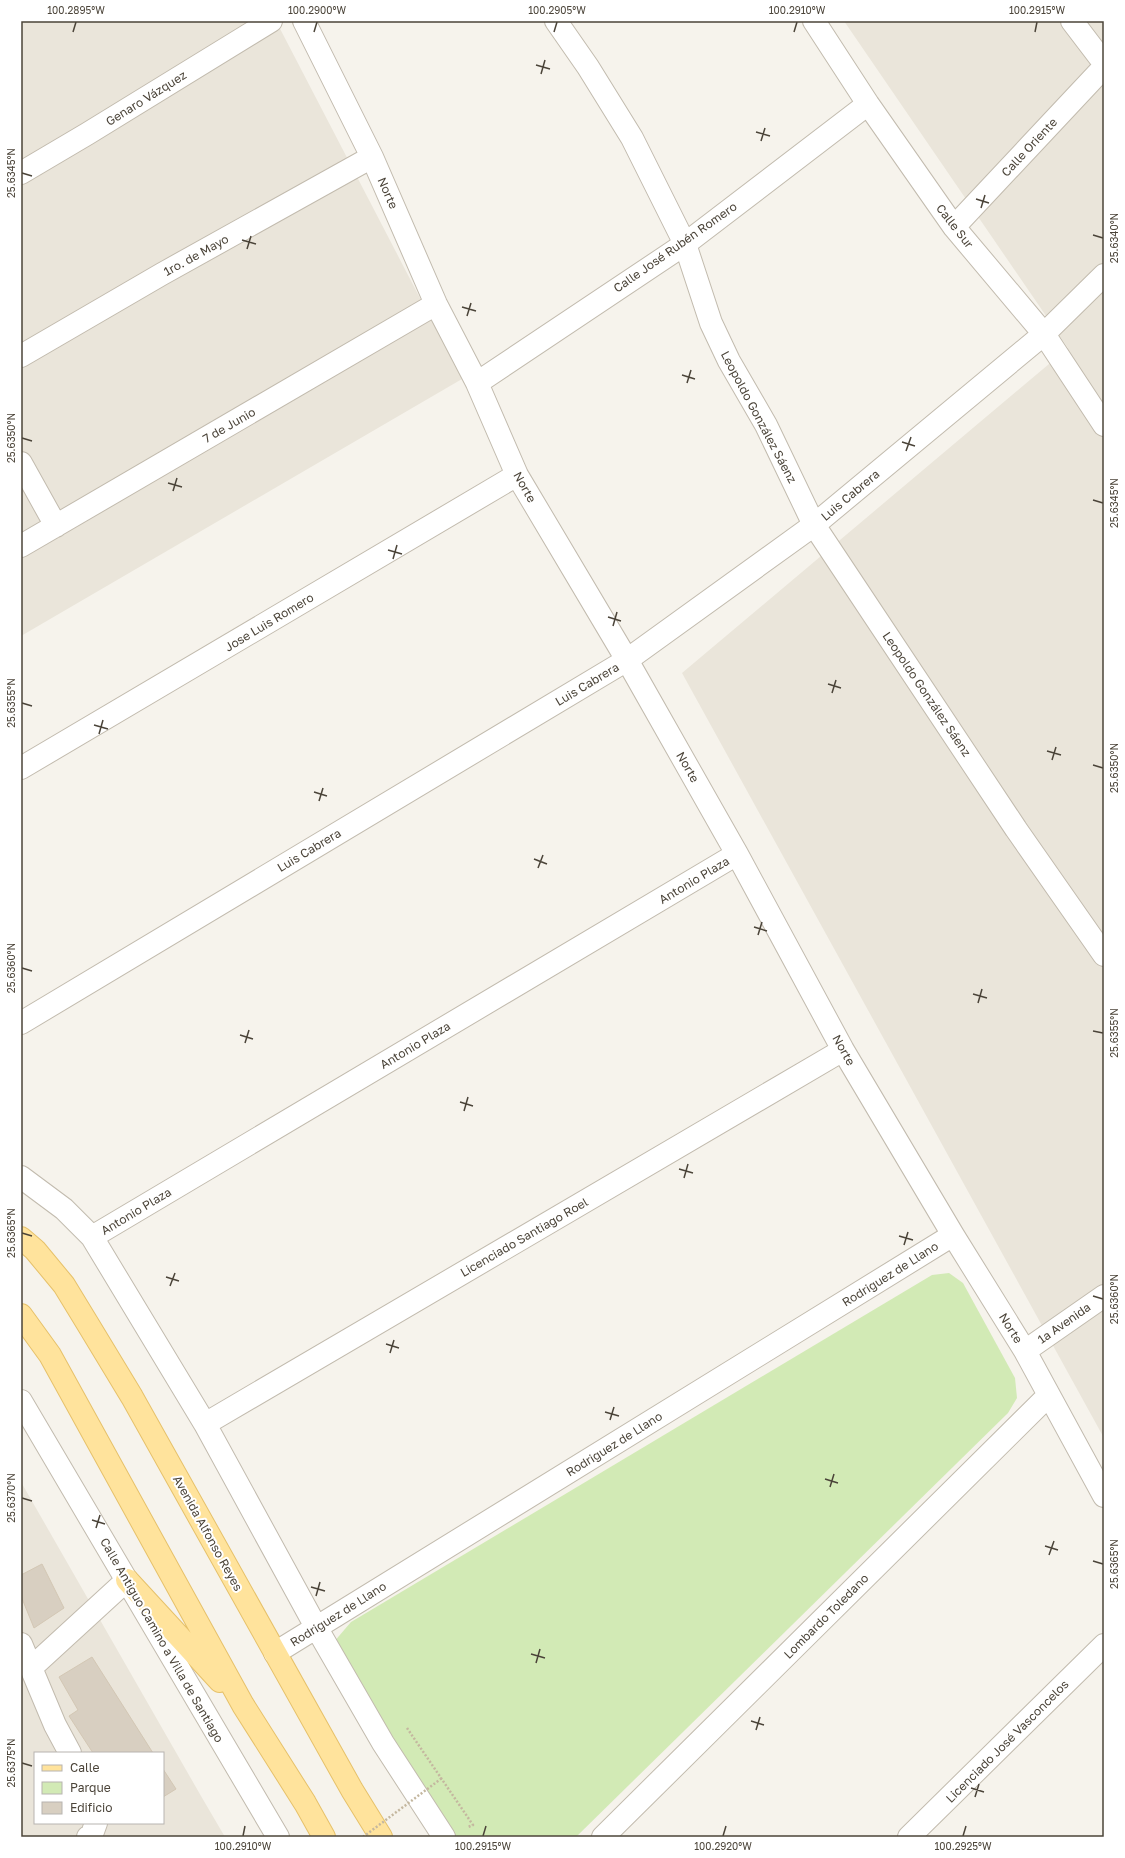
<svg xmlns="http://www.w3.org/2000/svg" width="1125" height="1858" viewBox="0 0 1125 1858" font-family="'Golos Text',sans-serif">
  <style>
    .residential { fill: #eae5da; fill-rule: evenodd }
    .green { fill: #d2eab5 }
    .building { fill: #d8cfc1; stroke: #d3c7b4 }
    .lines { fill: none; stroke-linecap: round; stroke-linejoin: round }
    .minor-casing { stroke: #c2bbae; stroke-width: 24 }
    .major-casing { stroke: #e6c16a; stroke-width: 24 }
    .path { stroke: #c4b79f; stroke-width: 2.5; stroke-dasharray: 2 2; stroke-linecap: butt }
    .minor { stroke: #fff; stroke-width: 22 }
    .major { stroke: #ffe39c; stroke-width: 22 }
    .path-bridge { stroke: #c4b79f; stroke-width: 2.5; stroke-dasharray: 2 2; stroke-linecap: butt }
    .ticks { fill: none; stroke: #4b4439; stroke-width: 1.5 }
    .labels { text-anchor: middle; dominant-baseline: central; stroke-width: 4; stroke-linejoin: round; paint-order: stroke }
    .street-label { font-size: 12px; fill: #4b4439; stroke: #fff }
    .neatline { fill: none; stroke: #4b4439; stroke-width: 1.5 }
    .ticks-label { font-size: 10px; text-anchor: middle; fill: #4b4439 }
  </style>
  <rect width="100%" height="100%" fill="#f6f3ec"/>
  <path class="residential" d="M21,21H276L462,379L21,636Z
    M844,21H1104V1438L682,673L1068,348Z
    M21,1482L201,1796L225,1837H21ZM35,1753H163V1823H35Z"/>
  <path class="green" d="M949,1273L963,1283L1015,1378L1017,1398L1008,1413L576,1837H451L333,1643L351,1622L932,1275Z"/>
  <path class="building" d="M42,1564L64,1608L34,1628L21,1596V1575Z
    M92,1657L153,1753H93L69,1716L78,1710L59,1677Z
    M163,1769L176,1789L163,1797Z"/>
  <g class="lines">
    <defs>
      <path id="minor" d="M304,21L372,157L436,304L477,383L517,475L627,660L737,854L843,1050L953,1235L1025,1351L1104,1496
        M556,21L588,67L632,138L685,244L711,323L729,361L766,425L814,525L1016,829L1104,955
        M814,21L868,104L954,227L1044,334L1104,425
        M1072,21L1104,63
        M21,173L87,134L271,21
        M954,227L1104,67
        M21,356L162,274L372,157
        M477,383L685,244L868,104
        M21,463L56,526
        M21,546L436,304
        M21,768L517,475
        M21,1023L627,660L814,525L1044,334L1104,275
        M21,1177L64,1209L92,1237L205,1424L316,1627L383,1743L444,1837
        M92,1237L737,854
        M1025,1351L1104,1296
        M21,1401L278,1837
        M205,1424L843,1050
        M21,1644L55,1725L70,1753
        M275,1653L953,1235
        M31,1668L127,1580
        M88,1837L92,1834L96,1823
        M603,1837L1049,1395
        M909,1837L1104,1645"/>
      <path id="major" d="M21,1238L35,1250L64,1285L89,1326L132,1397L352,1790L381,1837
        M21,1315L50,1355L243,1705L305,1803L324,1837
        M127,1580L220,1681"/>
    </defs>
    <use href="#minor" class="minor-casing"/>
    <use href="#major" class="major-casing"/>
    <path class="path" d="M407,1728L473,1825L468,1827"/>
    <use href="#minor" class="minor"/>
    <use href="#major" class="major"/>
    <path class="path-bridge" d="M363,1837L442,1778"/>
  </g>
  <path class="ticks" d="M73,32L76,22M314,32L317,22M554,32L557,22M794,32L797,22M1035,32L1037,22M536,65L550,69M541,74L545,60M756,132L770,136M761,141L765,128M22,173L32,176M976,199L989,203M981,208L985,195M1093,235L1103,238M242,240L256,244M247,249L251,236M462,307L476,311M467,316L471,303M682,375L695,379M687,383L691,370M22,438L32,441M902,442L915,446M906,451L911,437M168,483L182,487M173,491L177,478M1093,500L1103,503M388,550L402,554M393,559L397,545M608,617L621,621M613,626L617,612M828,684L841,688M832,693L836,680M22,703L32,706M94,725L108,729M99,734L103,720M1047,751L1061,755M1052,760L1056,747M1093,765L1103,768M314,792L327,796M319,801L323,788M534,859L547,864M538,868L543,855M754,927L767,931M758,935L762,922M22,968L32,971M973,994L987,998M978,1003L982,989M1093,1031L1103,1033M240,1035L253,1039M245,1043L249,1030M460,1102L473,1106M464,1111L468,1097M679,1169L693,1173M684,1178L688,1164M22,1233L32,1236M899,1236L913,1240M904,1245L908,1232M166,1277L179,1281M170,1286L175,1273M1093,1296L1103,1299M386,1344L399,1348M390,1353L394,1340M605,1412L619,1416M610,1420L614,1407M825,1479L838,1483M830,1487L834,1474M22,1498L32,1501M92,1520L105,1524M96,1528L100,1515M1045,1546L1058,1550M1049,1555L1054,1541M1093,1561L1103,1564M311,1587L325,1591M316,1596L320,1582M531,1654L545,1658M536,1663L540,1649M751,1721L764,1725M756,1730L760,1717M22,1763L32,1766M971,1788L984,1792M975,1797L979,1784M243,1836L245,1826M483,1836L486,1826M723,1836L726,1826M963,1836L966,1826"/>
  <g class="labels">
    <g class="street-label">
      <text transform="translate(146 98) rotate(-32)">Genaro Vázquez</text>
      <text transform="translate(1029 147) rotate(-47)">Calle Oriente</text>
      <text transform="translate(388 193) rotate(66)">Norte</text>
      <text transform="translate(955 226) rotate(52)">Calle Sur</text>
      <text transform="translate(675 247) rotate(-35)">Calle José Rubén Romero</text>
      <text transform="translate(196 255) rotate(-29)">1ro. de Mayo</text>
      <text transform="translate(759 417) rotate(62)">Leopoldo González Sáenz</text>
      <text transform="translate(229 425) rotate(-30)">7 de Junio</text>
      <text transform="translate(525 487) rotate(61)">Norte</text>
      <text transform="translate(850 495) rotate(-40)">Luis Cabrera</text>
      <text transform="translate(269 622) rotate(-31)">Jose Luis Romero</text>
      <text transform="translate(587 684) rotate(-31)">Luis Cabrera</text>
      <text transform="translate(927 694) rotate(56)">Leopoldo González Sáenz</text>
      <text transform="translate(688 767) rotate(60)">Norte</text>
      <text transform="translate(309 850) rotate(-31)">Luis Cabrera</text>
      <text transform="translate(694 880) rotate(-31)">Antonio Plaza</text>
      <text transform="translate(415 1045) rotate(-31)">Antonio Plaza</text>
      <text transform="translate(844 1050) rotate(61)">Norte</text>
      <text transform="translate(136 1211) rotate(-31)">Antonio Plaza</text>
      <text transform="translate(524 1237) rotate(-30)">Licenciado Santiago Roel</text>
      <text transform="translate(890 1274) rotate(-32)">Rodriguez de Llano</text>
      <text transform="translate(1064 1323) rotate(-35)">1a Avenida</text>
      <text transform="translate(1011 1328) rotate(58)">Norte</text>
      <text transform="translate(614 1444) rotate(-32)">Rodriguez de Llano</text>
      <text transform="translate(208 1533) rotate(61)">Avenida Alfonso Reyes</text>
      <text transform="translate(338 1614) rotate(-32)">Rodriguez de Llano</text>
      <text transform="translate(826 1616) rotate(-45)">Lombardo Toledano</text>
      <text transform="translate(162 1640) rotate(60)">Calle Antiguo Camino a Villa de Santiago</text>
      <text transform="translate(1007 1741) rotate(-45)">Licenciado José Vasconcelos</text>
    </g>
  </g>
  <rect width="1125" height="1858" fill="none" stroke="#ffffff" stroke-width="44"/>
  <rect x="34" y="1752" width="130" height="72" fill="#ffffff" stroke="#b7b4b0"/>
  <rect x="42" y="1765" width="20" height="6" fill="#ffe39c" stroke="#b7b4b0"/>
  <text x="70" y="1772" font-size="12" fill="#4b4439">Calle</text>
  <rect x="42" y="1782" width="20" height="12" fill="#d2eab5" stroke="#b7b4b0"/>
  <text x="70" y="1792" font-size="12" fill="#4b4439">Parque</text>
  <rect x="42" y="1802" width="20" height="12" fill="#d8cfc1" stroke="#b7b4b0"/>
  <text x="70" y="1812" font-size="12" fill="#4b4439">Edificio</text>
  <rect x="22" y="22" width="1081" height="1814" class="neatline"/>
  <g class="ticks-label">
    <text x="76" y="14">100.2895°W</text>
    <text x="317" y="14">100.2900°W</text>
    <text x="557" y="14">100.2905°W</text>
    <text x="797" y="14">100.2910°W</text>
    <text x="1037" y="14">100.2915°W</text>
    <text transform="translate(11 173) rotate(-90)" y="4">25.6345°N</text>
    <text transform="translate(1114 238) rotate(-90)" y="4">25.6340°N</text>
    <text transform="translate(11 438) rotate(-90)" y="4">25.6350°N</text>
    <text transform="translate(1114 503) rotate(-90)" y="4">25.6345°N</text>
    <text transform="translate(11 703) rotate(-90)" y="4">25.6355°N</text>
    <text transform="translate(1114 768) rotate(-90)" y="4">25.6350°N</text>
    <text transform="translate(11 968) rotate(-90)" y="4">25.6360°N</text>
    <text transform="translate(1114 1033) rotate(-90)" y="4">25.6355°N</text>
    <text transform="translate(11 1233) rotate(-90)" y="4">25.6365°N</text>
    <text transform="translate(1114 1299) rotate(-90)" y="4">25.6360°N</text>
    <text transform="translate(11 1498) rotate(-90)" y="4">25.6370°N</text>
    <text transform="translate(1114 1564) rotate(-90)" y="4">25.6365°N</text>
    <text transform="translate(11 1763) rotate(-90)" y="4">25.6375°N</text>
    <text x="243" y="1850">100.2910°W</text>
    <text x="483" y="1850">100.2915°W</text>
    <text x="723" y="1850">100.2920°W</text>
    <text x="963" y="1850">100.2925°W</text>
  </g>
</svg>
